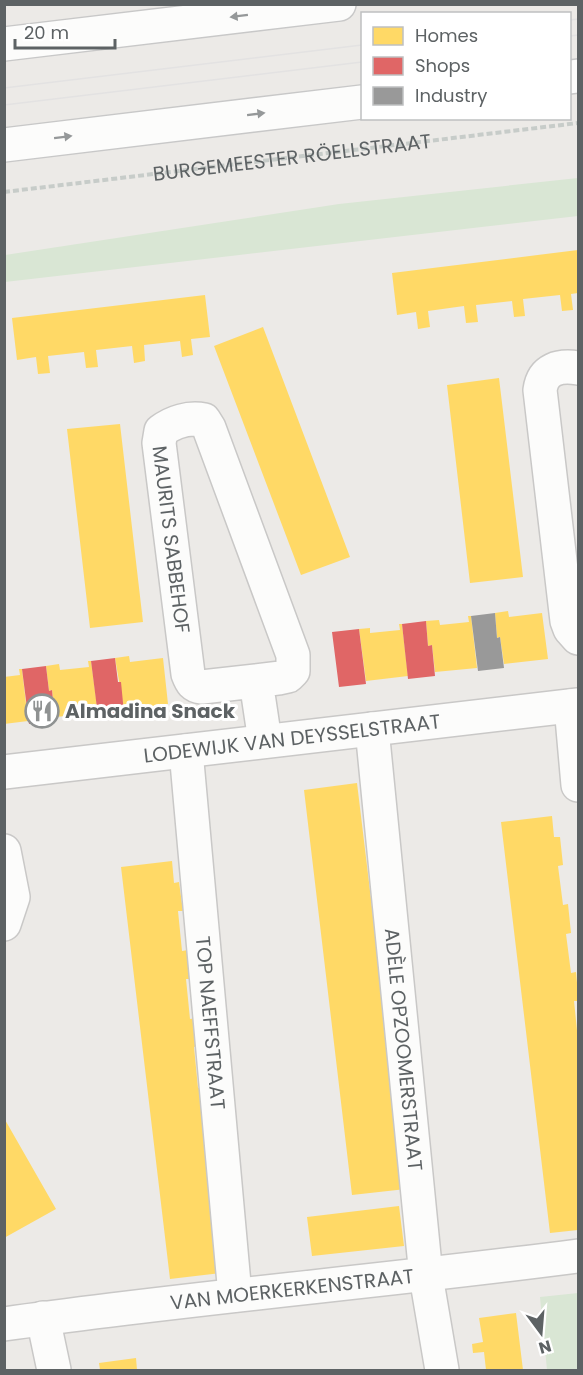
<svg xmlns="http://www.w3.org/2000/svg" width="583" height="1375" viewBox="0 0 583 1375" font-family="Poppins,sans-serif">
  <style>
    .green { fill: #d9e6d4 }
    .homes { fill: #ffd966 }
    .shops { fill: #e06666 }
    .industry { fill: #999 }
    .lines { fill: none; stroke-linecap: round; stroke-linejoin: round }
    .street-casing { stroke: #c9c8c7; stroke-width: 36 }
    .secondary-casing { stroke: #c8c8c8; stroke-width: 36 }
    .path { stroke: #c7ccc9; stroke-width: 4; stroke-dasharray: 6 3; stroke-linecap: butt }
    .street { stroke: #fcfcfb; stroke-width: 33 }
    .secondary { stroke: #fcfcfb; stroke-width: 33 }
    .tram { stroke: #e3e2e2; stroke-width: 1.5 }
    .oneway { fill: #959899 }
    .labels { text-anchor: middle; dominant-baseline: central; stroke-width: 6; stroke-linejoin: round; paint-order: stroke }
    .street-label { font-size: 20px; fill: #5d6264; stroke: #fff }
    .poi-label { font-size: 20px; font-weight: bold; fill: #5d6264; stroke: #fff; text-anchor: start }
  </style>
  <rect width="100%" height="100%" fill="#eceae7"/>
  <path class="green" d="M578,178V216L5,282V255L339,204Z
    M578,1293V1370H547L540,1297Z"/>
  <path class="homes" d="M578,250V293L571,294L573,310L562,311L560,295L523,299L525,316L514,317L512,301L476,305L478,322L466,323L464,306L428,311L430,327L418,329L416,312L397,315L392,273Z
    M205,295L210,337L191,339L193,355L182,357L180,341L144,345L145,361L134,363L132,346L96,350L98,367L86,368L84,352L48,356L50,373L38,374L36,357L17,360L12,318Z
    M263,327L350,557L301,575L214,346Z
    M499,378L523,577L470,583L447,385Z
    M120,424L143,622L90,628L67,429Z
    M508,611L509,617L542,613L548,659L504,664L500,637L497,638L495,613Z
    M468,616H471L477,668L435,672L432,645L428,646L426,621L439,620L440,625L469,622Z
    M399,624H402L408,676L366,681L359,629L370,628V633L400,630Z
    M129,656L130,662L163,658L168,704L124,710L115,658Z
    M88,661H91L98,713L55,717L52,690L49,691L46,666L59,664L60,670L89,667Z
    M19,669H22L28,721L4,724V677L20,675Z
    M357,783L406,1189L352,1195L304,790Z
    M552,816L554,837H560L563,865L558,866L563,905L568,904L571,933L566,934L571,973L576,972L578,993V1001H574L578,1040V1230L550,1233L501,822Z
    M172,861L174,883L179,882L183,911H178L182,951L188,950L192,979H186L190,1019L196,1018L199,1046L194,1047L198,1088L204,1087L208,1116L202,1117L221,1273L170,1279L121,867Z
    M4,1118L56,1209L4,1238Z
    M399,1206L404,1246L312,1256L307,1217Z
    M516,1313L523,1370H486L484,1352L473,1353L472,1344L483,1342L479,1318Z
    M136,1358L137,1370H100L99,1363Z"/>
  <path class="shops" d="M426,621L428,646L432,645L435,676L408,679L402,624Z
    M359,629L366,684L339,687L332,632Z
    M115,658L118,682H121L124,713L98,716L91,661Z
    M46,666L49,691L52,690L55,721L29,724L22,669Z"/>
  <path class="industry" d="M495,613L497,638L500,637L504,668L478,671L471,616Z"/>
  <g class="lines">
    <defs>
      <g id="street">
        <path d="M578,368C559,365 543,369 540,390L567,621L570,629L578,638"/>
        <path id="s2" d="M256,681L279,678L288,676L293,671V655L209,428L204,420C189,417 173,422 161,431L159,443L188,674C191,682 193,686 202,687L256,681L265,741"/>
        <path d="M571,706L578,785"/>
        <path id="s3" d="M372,729L426,1276L442,1370"/>
        <path id="s4" d="M186,751L235,1295"/>
        <path id="s5" d="M4,772L578,705"/>
        <path d="M4,851L13,897L4,924"/>
        <path d="M43,1318L54,1370"/>
        <path id="s6" d="M4,1324C195,1297 387,1281 578,1256"/>
      </g>
      <path id="secondary" d="M4,44L339,4
        M570,77L578,76
        M4,145L362,102"/>
    </defs>
    <use href="#street" class="street-casing"/>
    <use href="#secondary" class="secondary-casing"/>
    <path class="path" id="s1" d="M4,192L578,123"/>
    <use href="#street" class="street"/>
    <use href="#secondary" class="secondary"/>
    <path class="tram" d="M570,20L578,19
      M570,36L578,35
      M4,88L362,45
      M4,105L362,62"/>
  </g>
  <defs><path id="oneway-solid" d="M-6-.8H1V-3.2L6.5 0L1 3.2V.8H-6Z" transform="scale(1.5)"/></defs>
  <g class="oneway">
    <use href="#oneway-solid" transform="translate(239 16) rotate(173)"/>
    <use href="#oneway-solid" transform="translate(256 114) rotate(-7)"/>
    <use href="#oneway-solid" transform="translate(63 137) rotate(-7)"/>
  </g>
  <defs>
    <symbol id="restaurant-ring" viewBox="-11 -11 22 22"><circle r="9.5" fill="#fff" stroke="#8f9292" stroke-width="1.5"/><path d="M-5-6h1v4h1v-4h1v4h1v-4h1v5L-1.5 .5V6h-2V.5L-5-1ZM5-6V6H3V1.5H1.5Q1.5-4 5-6Z" fill="#8f9292"/></symbol>
  </defs>
  <g fill-rule="evenodd">
    <use href="#restaurant-ring" x="23" y="692" width="38" height="38"/>
  </g>
  <g class="labels">
    <g class="street-label">
      <text stroke="none"><textPath href="#s1" startOffset="290">BURGEMEESTER RÖELLSTRAAT</textPath></text>
      <text stroke="none"><textPath href="#s2" startOffset="462">MAURITS SABBEHOF</textPath></text>
      <text stroke="none"><textPath href="#s5" startOffset="290">LODEWIJK VAN DEYSSELSTRAAT</textPath></text>
      <text stroke="none"><textPath href="#s4" startOffset="273">TOP NAEFFSTRAAT</textPath></text>
      <text stroke="none"><textPath href="#s3" startOffset="322">ADÈLE OPZOOMERSTRAAT</textPath></text>
      <text stroke="none"><textPath href="#s6" startOffset="290">VAN MOERKERKENSTRAAT</textPath></text>
    </g>
    <g class="poi-label">
      <text x="65" y="711">Almadina Snack</text>
    </g>
  </g>
  <rect width="583" height="1375" fill="none" stroke="#5d6264" stroke-width="12"/>
  <rect x="361" y="12" width="210" height="108" fill="#ffffff" stroke="#bec0c1" stroke-width="1.5"/>
  <rect x="373" y="27" width="30" height="18" fill="#ffd966" stroke="#bec0c1" stroke-width="1.5"/>
  <text x="415" y="42" font-size="18" fill="#5d6264">Homes</text>
  <rect x="373" y="57" width="30" height="18" fill="#e06666" stroke="#bec0c1" stroke-width="1.5"/>
  <text x="415" y="72" font-size="18" fill="#5d6264">Shops</text>
  <rect x="373" y="87" width="30" height="18" fill="#999999" stroke="#bec0c1" stroke-width="1.5"/>
  <text x="415" y="102" font-size="18" fill="#5d6264">Industry</text>
  <g transform="translate(541 1333) rotate(164)" stroke="#ffffff" stroke-width="4.5" paint-order="stroke">
  <path d="M0-4.5L10 22L0 15L-10 22Z" fill="#5d6264"/>
  <text y="-9" font-size="16" font-weight="bold" text-anchor="middle" fill="#5d6264">N</text>
  </g>
  <path d="M15 39v9h100v-9" fill="none" stroke="#5d6264" stroke-width="3"/>
  <text x="24" y="39" font-size="18" fill="#5d6264" stroke="#ffffff" stroke-width="4.5" paint-order="stroke">20 m</text>
</svg>
